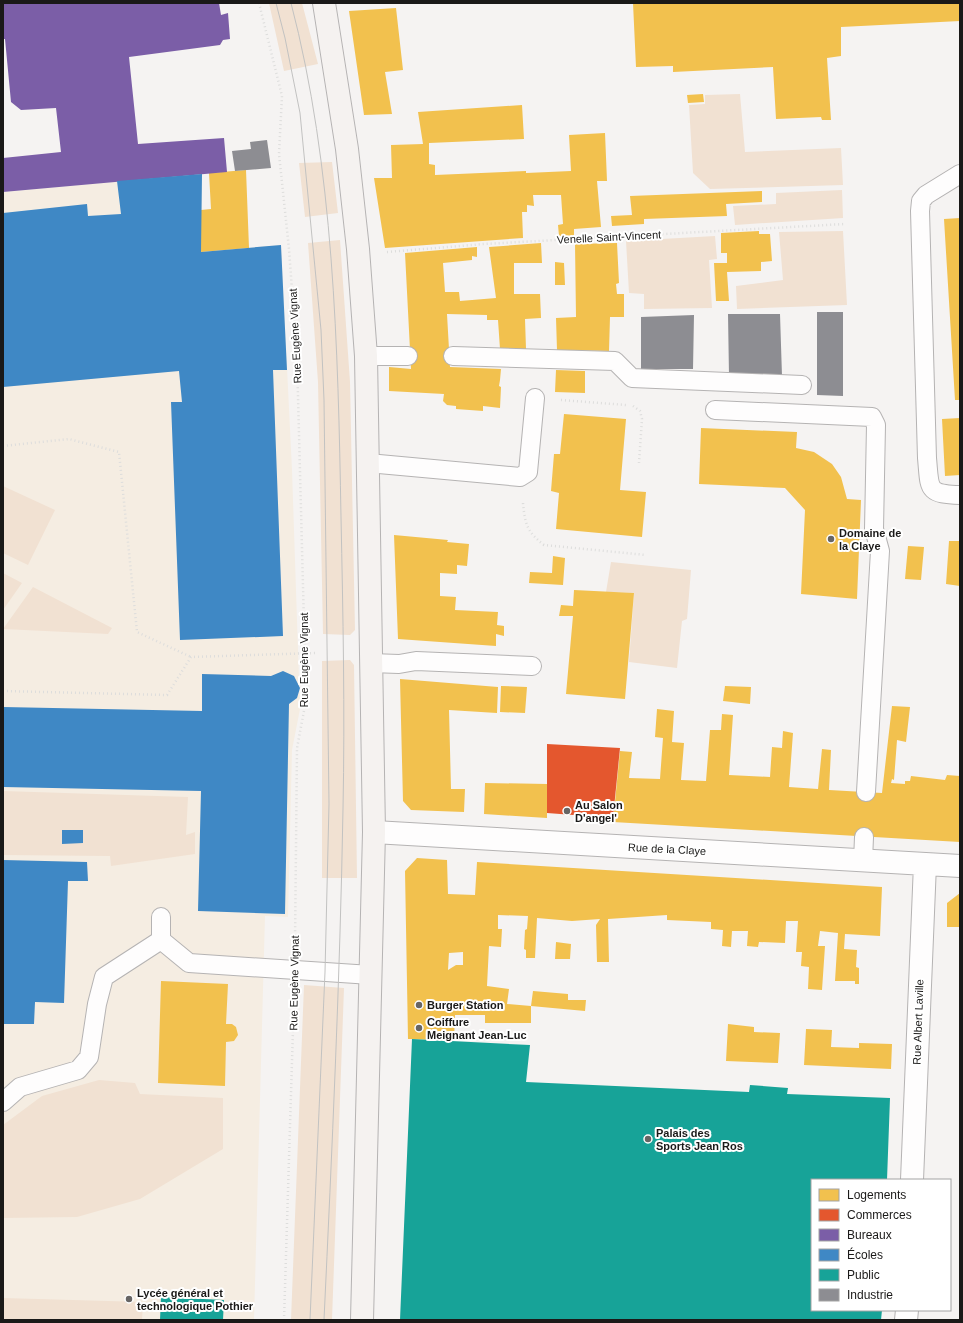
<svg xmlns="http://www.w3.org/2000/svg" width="963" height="1323" viewBox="0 0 963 1323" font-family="Helvetica,sans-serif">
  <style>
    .education { fill: #f5ede2 }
    .green { fill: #f1e1d2 }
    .homes { fill: #f2c14e; fill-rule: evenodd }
    .shops { fill: #e4572e }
    .offices { fill: #7b5ea7 }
    .schools { fill: #3f88c5 }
    .public { fill: #17a398 }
    .industry { fill: #8d8d92 }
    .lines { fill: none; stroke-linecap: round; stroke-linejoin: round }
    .lane-casing { stroke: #b5b3b3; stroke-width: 20 }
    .street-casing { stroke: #b5b3b3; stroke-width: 24 }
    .secondary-casing { stroke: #b5b3b3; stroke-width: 24 }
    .path { stroke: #dddddc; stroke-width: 2.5; stroke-dasharray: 1 3; stroke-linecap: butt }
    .lane { stroke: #fefdfd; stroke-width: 18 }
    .street { stroke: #fefdfd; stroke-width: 22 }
    .secondary { stroke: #f5f2f0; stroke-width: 22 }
    .tram { stroke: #c2c2c1; stroke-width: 1 }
    .poi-dot { fill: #676564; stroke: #fff; stroke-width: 1.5 }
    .labels { text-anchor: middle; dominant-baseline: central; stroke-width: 4; stroke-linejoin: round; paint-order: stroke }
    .street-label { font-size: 11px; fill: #1a1918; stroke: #fff }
    .poi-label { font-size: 11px; font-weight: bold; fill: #1a1918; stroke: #fff; text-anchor: start }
  </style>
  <rect width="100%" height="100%" fill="#f5f3f2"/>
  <path class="education" d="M202,174L201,252L281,245L292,470L300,709L292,750L288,917L265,916L254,1320H3V192Z"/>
  <path class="green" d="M269,3H302L318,64L284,71Z
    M740,94L745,152L841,148L843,185L710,189L693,173L689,105L705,104V95Z
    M332,162L338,213L305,217L299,163Z
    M842,190L843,218L735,225L733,206L776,204V193Z
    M843,231L847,305L737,309L736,286L783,280L779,232Z
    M715,236L717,259L709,260L712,308L644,309V294L629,293L626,241Z
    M340,240L350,382L355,630L350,635L323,634L318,382L308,243Z
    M3,486L55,510L28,565L3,553Z
    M611,562L691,570L687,619L682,621L677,668L629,662L634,593L606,592Z
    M3,573L22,583L3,610Z
    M33,587L112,628L108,634L3,629Z
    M350,660L354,665L357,878H322V661Z
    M3,791L188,797L186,835L195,832V854L111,866L110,856L3,855Z
    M304,985L344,988L332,1320H291Z
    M99,1080L135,1083L140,1094L223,1098V1149L140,1199L77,1217L3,1218V1125L42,1096Z
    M3,1298L143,1302L142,1320H3Z"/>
  <path class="homes" d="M633,3H960V21L841,27V56L827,58L831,120H822L821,117L776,119L773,67L673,72V66L636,67Z
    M396,8L403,70L385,72L392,114L364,115L349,11Z
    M703,94L704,102L688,103L687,95Z
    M522,105L524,139L429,143V164L435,165V175L526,171V173L571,171L569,135L605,133L607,181H597L601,227L574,229V236H559L558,225L563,224L561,195H533L534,206L527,205V212H522L523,238L385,248L374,178H392L391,145L423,144L418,112Z
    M246,170L249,248L201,252V210L211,209L209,173Z
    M762,191V202L726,204L727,216L644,219V224L612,226L611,216L632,215L630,196Z
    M960,218V400H955L944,219Z
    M759,231V234H770L772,261L761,262V271L727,272L729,301H716L714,263H727V253H721V233Z
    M541,243L542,263H514V294H540L541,318L525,319L526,349H500L498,320H487V315L447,314L450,367L501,369L500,380L499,386L501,387L500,408L483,406V411L456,409V406L447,405L443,401L444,394L389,391V367L411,369L405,253L477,247V257L472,256V260L443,263L445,292H459L460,301L496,298L489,247Z
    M617,243L619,283L616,284L617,294H624V317H610L609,351L557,350L556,318L576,317L575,244Z
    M555,262L564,263L565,285H555Z
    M556,370L585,371V393L555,392Z
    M564,414L626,419L620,490L646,492L642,537L556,529L559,493L551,491L554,454H560Z
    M960,418V475L945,476L942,419Z
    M701,428L797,432L796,448L814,452L832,464L841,477L847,499L861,500L857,599L801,594L805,510L785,488L699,484Z
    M394,535L448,540L447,542L469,544L467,566L457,565V574L440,573V596L456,597L455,610L498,612L497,625L504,626V636L496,634V646L398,639Z
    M949,541H960V586L946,584Z
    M908,546L924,547L921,580L905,579Z
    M553,556L565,558L563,585L529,583L530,572L552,573Z
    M574,590L634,593L625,699L566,694L573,616H559L561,605L573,606Z
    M400,679L498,687L497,713L449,710L451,789H465L464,812L411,810L403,801Z
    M501,686L527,687L525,713L500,712Z
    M725,686L751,687L750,704L723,701Z
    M892,706L910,707L906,742L897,740L894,780L892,779L891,783L905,784V781H910L911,776L945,780L947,775L960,776V842L613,822L620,751L632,752L629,778L660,779L663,738L655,737L657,709L674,711L672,742L684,743L681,780L706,781L710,730H721L722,714L733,715L729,775L770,777L772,747L782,748L783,731L793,733L789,787L818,789L822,749L831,750L829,790L882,793Z
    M485,783L547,784V818L484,814Z
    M417,858L447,860L448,894L475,895L477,862L882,887L880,936L845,934L844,949L857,950L856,967L859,968V984H855V981H835L838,933L820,931L818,946H825L822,990L808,989L809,967L801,966L802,952H796L798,921H786L785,943L759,942L758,947L747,946L748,931H732L731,947L722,946L723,930L711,929V922L667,920V915L608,919L609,962H597L596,925L600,919L572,921L537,918L535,958H526V950L524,949L525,930L527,929L528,916L498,915V929H502L501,947L489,946L487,986L509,989L507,1004L531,1006V1023H485V1015H455L454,1041L412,1039H408L405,871ZM463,952V965H456L448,970L449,953Z
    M960,893V927H947V903Z
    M556,942L571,944L570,959H555Z
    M161,981L228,984L226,1024H232L236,1027L238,1035L234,1041L226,1042L225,1086L158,1083Z
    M533,991L568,994V1000H586L585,1011L531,1006Z
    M728,1024L754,1027V1032L780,1033L778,1063L726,1061Z
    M806,1029L832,1030L831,1047L859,1048V1043L892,1044L891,1069L804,1065Z"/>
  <path class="shops" d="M547,744L620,748L613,818L547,813Z"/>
  <path class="offices" d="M3,3H219L221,15L228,13L230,39L223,40L220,45L129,57L138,144L224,138L227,172L3,192V158L61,152L56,108L21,110L11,102L5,39H3Z"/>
  <path class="schools" d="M202,174L201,252L281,245L287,370H273L283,636L180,640L171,402H182L179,371L3,387V213L87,204L88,216L121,214L117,181Z
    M283,671L294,676L300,688L297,698L289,704L285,914L198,911L201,791L3,787V707L202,711V674L271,676Z
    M62,830H83V843L62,844Z
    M3,860L87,862L88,881H68L64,1003L35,1002L34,1024H3Z"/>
  <path class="public" d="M412,1039L530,1045L526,1082L749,1092L750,1085L788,1088L787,1094L890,1098L887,1180H812V1310H882L881,1320H400Z
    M161,1297L224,1300L223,1320H160Z"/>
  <path class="industry" d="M267,140L271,168L235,171L232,151L251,149L250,142Z
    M817,312H843V396L817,395Z
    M728,314H780L782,376H729Z
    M694,315L693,369H641V317Z"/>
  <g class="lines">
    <defs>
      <path id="lane" d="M960,174L926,195L921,201L920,211L927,458C930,489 926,494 960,495
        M366,356H408
        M453,356L615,361L632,378L802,385
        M715,410L872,417L876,425L874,529L880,551L866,792
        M368,463L520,477L528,472L535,398
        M371,663L399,664L416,661L532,666
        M863,861L864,837
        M161,917V940L189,963L371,975
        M3,1102L20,1087L78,1070L89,1057L97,1004L104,977L161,940"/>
      <path id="street" d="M374,832L960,866
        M912,1180L925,864
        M906,1320L907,1310"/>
      <path id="secondary" d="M324,3L347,149L358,249L366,356L374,832L362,1320"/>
    </defs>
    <use href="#lane" class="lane-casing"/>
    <use href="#street" class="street-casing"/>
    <use href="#secondary" class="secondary-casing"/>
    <path class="path" d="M259,3L282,96L279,154L289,249L297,358L306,700L297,748L295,944
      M387,252L484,244L845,224
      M561,400L626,405
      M633,406L640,411L642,419L639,463
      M3,446L69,439L119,452L137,632L191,657
      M523,503C525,524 527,532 544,545L646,555
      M3,691L167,695L191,657L316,653
      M284,1320L294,997"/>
    <use href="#lane" class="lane"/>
    <use href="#street" class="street"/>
    <use href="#secondary" class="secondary"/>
    <path class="tram" d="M276,3L285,38L300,113L321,330L324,400L329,804L325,972L310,1320
      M291,3C334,167 338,348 341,517C343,614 345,712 343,809C340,980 332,1150 324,1320"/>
  </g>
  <g class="poi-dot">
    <circle cx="831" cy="539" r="4"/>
    <circle cx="567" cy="811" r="4"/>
    <circle cx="419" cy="1005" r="4"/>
    <circle cx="419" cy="1028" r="4"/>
    <circle cx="648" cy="1139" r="4"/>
    <circle cx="129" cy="1299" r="4"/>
  </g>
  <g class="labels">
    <g class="street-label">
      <text transform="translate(609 237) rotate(-3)">Venelle Saint-Vincent</text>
      <text transform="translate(295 336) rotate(-93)">Rue Eugène Vignat</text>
      <text transform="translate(304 660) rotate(-90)">Rue Eugène Vignat</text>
      <text transform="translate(667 849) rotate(3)">Rue de la Claye</text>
      <text transform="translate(294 983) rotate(-89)">Rue Eugène Vignat</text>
      <text transform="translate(918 1022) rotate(-88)">Rue Albert Laville</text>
    </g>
    <g class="poi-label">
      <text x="839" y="533">Domaine de<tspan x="839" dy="13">la Claye</tspan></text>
      <text x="575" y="805">Au Salon<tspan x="575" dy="13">D'angel'</tspan></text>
      <text x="427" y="1005">Burger Station</text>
      <text x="427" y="1022">Coiffure<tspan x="427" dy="13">Meignant Jean-Luc</tspan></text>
      <text x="656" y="1133">Palais des<tspan x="656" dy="13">Sports Jean Ros</tspan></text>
      <text x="137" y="1293">Lycée général et<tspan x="137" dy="13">technologique Pothier</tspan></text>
    </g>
  </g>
  <rect width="963" height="1323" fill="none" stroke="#1a1918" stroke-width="8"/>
  <rect x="811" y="1179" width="140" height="132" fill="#ffffff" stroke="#a3a3a3"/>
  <rect x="819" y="1189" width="20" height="12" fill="#f2c14e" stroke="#a3a3a3"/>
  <text x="847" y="1199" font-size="12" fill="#1a1918">Logements</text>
  <rect x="819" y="1209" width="20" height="12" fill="#e4572e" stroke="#a3a3a3"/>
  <text x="847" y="1219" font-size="12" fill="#1a1918">Commerces</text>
  <rect x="819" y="1229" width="20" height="12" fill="#7b5ea7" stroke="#a3a3a3"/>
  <text x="847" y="1239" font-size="12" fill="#1a1918">Bureaux</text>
  <rect x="819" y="1249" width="20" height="12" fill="#3f88c5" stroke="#a3a3a3"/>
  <text x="847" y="1259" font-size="12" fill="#1a1918">Écoles</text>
  <rect x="819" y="1269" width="20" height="12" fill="#17a398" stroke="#a3a3a3"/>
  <text x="847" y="1279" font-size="12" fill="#1a1918">Public</text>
  <rect x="819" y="1289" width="20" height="12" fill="#8d8d92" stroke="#a3a3a3"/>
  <text x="847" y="1299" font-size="12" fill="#1a1918">Industrie</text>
</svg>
